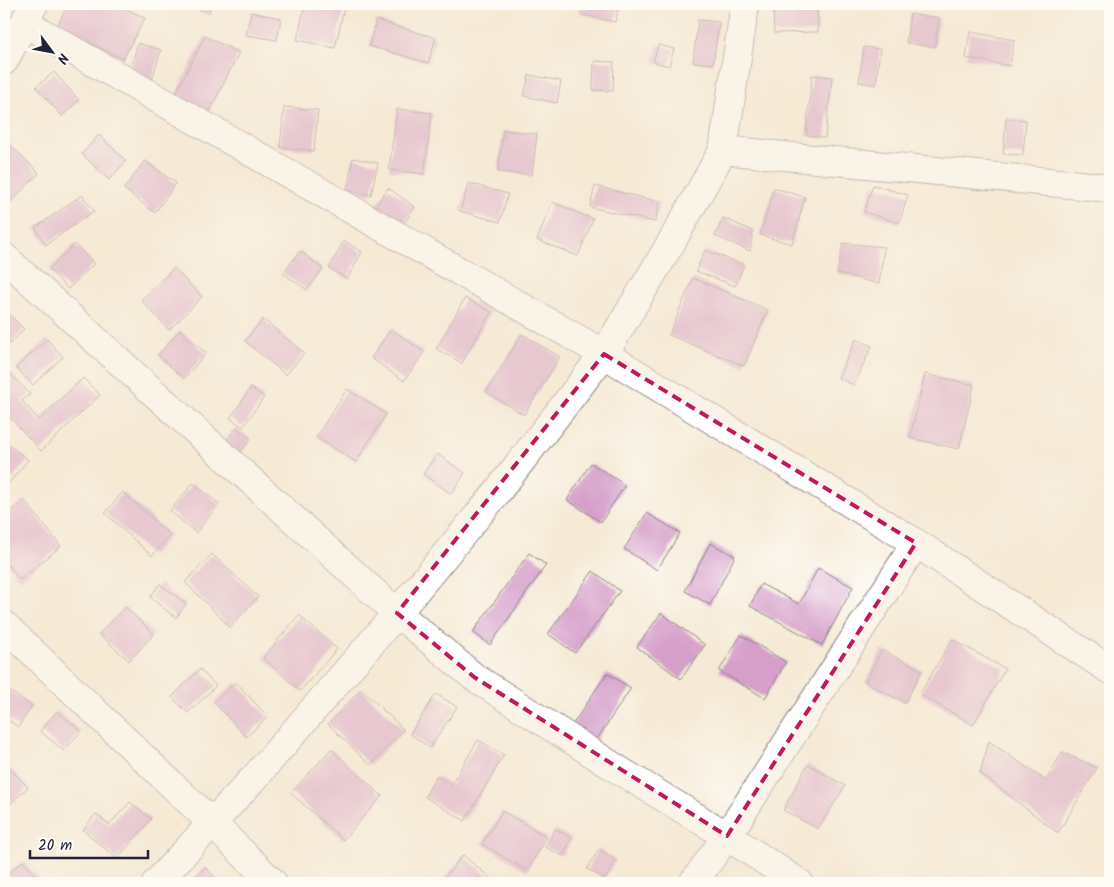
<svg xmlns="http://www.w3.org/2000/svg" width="1114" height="887" viewBox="0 0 1114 887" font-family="Kalam,sans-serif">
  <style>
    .building { fill: #d69fca }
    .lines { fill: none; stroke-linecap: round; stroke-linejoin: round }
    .minor-casing { stroke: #8c8688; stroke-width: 30 }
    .minor { stroke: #fff; stroke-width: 28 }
    .marked { fill: none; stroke: #c2185b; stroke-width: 4; stroke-dasharray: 10 6; stroke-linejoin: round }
  </style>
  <rect width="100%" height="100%" fill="#fdfcf7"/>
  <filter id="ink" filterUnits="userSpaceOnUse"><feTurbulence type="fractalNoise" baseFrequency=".02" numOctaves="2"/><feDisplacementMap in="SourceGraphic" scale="10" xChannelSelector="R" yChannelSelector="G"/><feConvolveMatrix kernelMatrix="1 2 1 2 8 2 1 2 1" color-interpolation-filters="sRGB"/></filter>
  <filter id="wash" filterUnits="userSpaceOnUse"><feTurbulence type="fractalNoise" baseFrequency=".0096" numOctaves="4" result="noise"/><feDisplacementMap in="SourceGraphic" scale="20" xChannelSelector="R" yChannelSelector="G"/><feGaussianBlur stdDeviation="1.12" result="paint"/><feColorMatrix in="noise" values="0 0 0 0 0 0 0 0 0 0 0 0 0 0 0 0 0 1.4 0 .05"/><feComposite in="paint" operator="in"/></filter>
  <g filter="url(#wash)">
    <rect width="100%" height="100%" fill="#f6ead6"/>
    <g id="blocks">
      <path class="building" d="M68,4H117L145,18L123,59L57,26Z
        M182,4H211L209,13Z
        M305,4H345L335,48L297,40Z
        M583,4H591L618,10L615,22L580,14Z
        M773,4H817L818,32L774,33Z
        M251,12L281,18L277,40L246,35Z
        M910,14L939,18L935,47L906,43Z
        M376,20L436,38L428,63L369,46Z
        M698,20L719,22L713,64L693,62Z
        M970,32L1014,40L1010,66L966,58Z
        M205,36L239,53L208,114L174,97Z
        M138,43L161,50L151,83L128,76Z
        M658,45L674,49L669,66L653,62Z
        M864,47L880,49L876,85L859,82Z
        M594,61L614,62L613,91L593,90Z
        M54,72L79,100L62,116L36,87Z
        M529,75L561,81L557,103L524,96Z
        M812,75L832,77L825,138L806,135Z
        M284,107L318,110L314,151L280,147Z
        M397,109L432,113L424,174L389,170Z
        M1006,118L1026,120L1023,155L1003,154Z
        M503,130L537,134L532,175L498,172Z
        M99,135L126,161L109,180L82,154Z
        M5,140L39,173L4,209V142Z
        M353,158L378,163L371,195L347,190Z
        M145,161L176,183L155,213L124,189Z
        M469,183L508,194L500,222L460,211Z
        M873,185L908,195L899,223L864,212Z
        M595,186L660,202L655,222L590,207Z
        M388,188L415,207L402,226L375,207Z
        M774,188L805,197L792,244L760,235Z
        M82,195L94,211L46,245L35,228Z
        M552,202L593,219L578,256L537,240Z
        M723,218L753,231L750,251L715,236Z
        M344,241L362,252L347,279L329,268Z
        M843,243L884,247L879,284L837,273Z
        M75,244L94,264L68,289L49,269Z
        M705,250L744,265L735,286L696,271Z
        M300,251L323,269L307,290L283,273Z
        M174,268L202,297L169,330L141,300Z
        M693,278L768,310L744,366L669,335Z
        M465,298L491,312L462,363L436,349Z
        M10,315L24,329L4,350V322Z
        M263,319L304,353L286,375L245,341Z
        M391,329L424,352L404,381L371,358Z
        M180,330L206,353L184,379L158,355Z
        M522,334L560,357L524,415L486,392Z
        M47,339L63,357L33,385L16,368Z
        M856,339L872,346L854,385L838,378Z
        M5,368L30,394L22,401L39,420L83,378L100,395L41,451L4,411V369Z
        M925,374L974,385L959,449L910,438Z
        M251,388L264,397L243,427L230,418Z
        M347,389L386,414L356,462L316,437Z
        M236,428L251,439L239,454L224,443Z
        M4,440L28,460L8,484L4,480Z
        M437,454L465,473L451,494L423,474Z
        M591,463L625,485L601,522L567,500Z
        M193,483L219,504L196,533L170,511Z
        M123,492L170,535L152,556L105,513Z
        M24,500L61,546L20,580L4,560V517Z
        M647,513L680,533L657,570L624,549Z
        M710,543L735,556L710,605L685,591Z
        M529,553L546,565L490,645L473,632Z
        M212,554L258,597L230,627L185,582Z
        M818,568L853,587L822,645L750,606L761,584L799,604Z
        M593,571L620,591L575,653L548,634Z
        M160,584L186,604L176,618L150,597Z
        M125,607L154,634L129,661L99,634Z
        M661,613L705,645L681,679L637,647Z
        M299,615L337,649L300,691L263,658Z
        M741,635L786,662L765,698L719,671Z
        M952,639L1005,669L973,725L920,694Z
        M882,650L922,670L905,703L865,682Z
        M200,669L216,686L188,713L172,697Z
        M607,673L631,688L595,742L571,727Z
        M236,682L268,717L246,737L214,702Z
        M361,689L404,730L370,765L328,724Z
        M10,691L32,706L18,727L4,717V700Z
        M436,694L457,707L430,748L410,734Z
        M57,711L81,731L64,751L40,731Z
        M478,740L504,755L465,821L425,797L436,776L451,785Z
        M989,741L1046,781L1062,752L1097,768L1058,833L980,773Z
        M331,749L382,796L343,840L291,793Z
        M4,762L28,787L4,810Z
        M808,764L845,786L818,829L783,810Z
        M130,802L151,819L117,859L83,830L96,814L109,825Z
        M502,811L547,837L527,871L482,844Z
        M555,829L572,838L563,856L545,847Z
        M599,849L616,860L605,879L587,869Z
        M463,855L496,883H440Z
        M23,861L42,883H10L4,877Z
        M205,867L221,883H189Z"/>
    </g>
  </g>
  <g filter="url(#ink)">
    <use href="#blocks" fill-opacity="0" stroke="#8c8688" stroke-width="1"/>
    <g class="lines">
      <defs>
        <path id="minor" d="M25,23L604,354L916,543L1110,670
          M4,61L34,4
          M723,150L1110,188
          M4,257L397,613L474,677L617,769L727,836L799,883
          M4,625L212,823L273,883
          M156,883L256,776L397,613L494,496L604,354L671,243L723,150L745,4
          M693,883L727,836L916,543"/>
      </defs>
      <use href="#minor" class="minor-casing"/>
      <use href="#minor" class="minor"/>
    </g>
  </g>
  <path d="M0 0H1114V887H0ZM604,354L916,543L727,836L474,677L397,613Z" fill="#f6ead6" fill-opacity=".55" fill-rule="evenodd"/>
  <path class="marked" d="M604,354L916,543L727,836L474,677L397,613Z"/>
  <rect width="1114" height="887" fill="none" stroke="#fdfcf7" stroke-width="20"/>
  <g transform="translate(52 52) rotate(122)" stroke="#fdfcf7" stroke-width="4" paint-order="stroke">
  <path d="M0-4L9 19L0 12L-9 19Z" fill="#22223b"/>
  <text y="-8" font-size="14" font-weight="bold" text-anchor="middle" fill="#22223b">N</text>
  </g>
  <path d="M30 850v8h118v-8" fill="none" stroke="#22223b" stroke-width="2.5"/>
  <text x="38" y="850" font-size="15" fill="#22223b" stroke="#fdfcf7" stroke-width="4" paint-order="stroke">20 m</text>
</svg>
